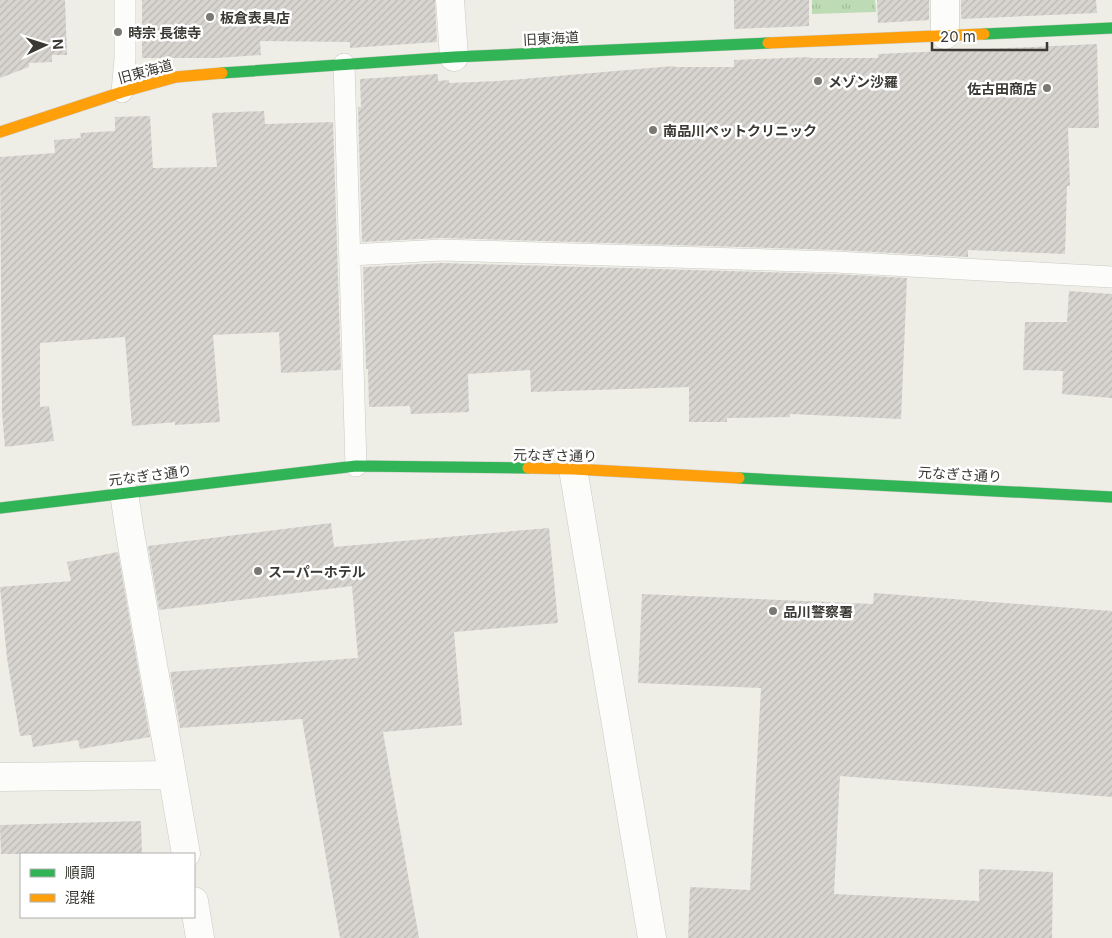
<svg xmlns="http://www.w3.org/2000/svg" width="1112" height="938" viewBox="0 0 1112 938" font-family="Inter,'Noto Sans JP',sans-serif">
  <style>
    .grass { fill: url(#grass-tufts) }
    .building { fill: url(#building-hatch) }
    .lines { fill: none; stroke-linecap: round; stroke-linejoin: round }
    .lane-casing { stroke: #cbcac5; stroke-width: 22 }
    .street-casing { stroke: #cbcac5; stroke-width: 29 }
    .fast-casing { stroke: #cbcac5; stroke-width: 12 }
    .slow-casing { stroke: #cbcac5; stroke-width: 12 }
    .lane { stroke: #fcfcfb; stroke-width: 21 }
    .street { stroke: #fcfcfb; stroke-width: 28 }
    .fast { stroke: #30b455; stroke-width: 11 }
    .slow { stroke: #ff9f0a; stroke-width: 11 }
    .poi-dot { fill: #797872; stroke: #fff; stroke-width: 2 }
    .labels { text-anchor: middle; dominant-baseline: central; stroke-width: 5; stroke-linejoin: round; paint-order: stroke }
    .poi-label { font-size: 14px; font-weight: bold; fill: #3a3934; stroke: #fff; text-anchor: start }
    .street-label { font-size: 14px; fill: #3a3934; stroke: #fff }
  </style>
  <defs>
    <pattern id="grass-tufts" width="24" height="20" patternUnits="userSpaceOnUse" patternTransform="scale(1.25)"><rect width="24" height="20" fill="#bddbb5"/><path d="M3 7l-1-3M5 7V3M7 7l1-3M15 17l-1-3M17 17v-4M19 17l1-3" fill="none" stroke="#a3bd9c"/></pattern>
    <pattern id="building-hatch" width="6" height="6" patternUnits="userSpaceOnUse" patternTransform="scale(1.25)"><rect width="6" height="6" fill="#d8d5d1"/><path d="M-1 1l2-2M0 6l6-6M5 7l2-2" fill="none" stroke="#bab8b4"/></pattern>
  </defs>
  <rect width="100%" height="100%" fill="#eeede6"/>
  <path class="grass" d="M812,0H875L876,12L812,14Z"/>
  <path class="building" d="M0,0H65L67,55H52V62L29,63V67L0,78Z
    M142,0H435L437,42L350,48V42L260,41L261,55L217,58H142Z
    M734,0H809V26L734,29Z
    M877,0H929V20L878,23Z
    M961,0H1096L1097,13L961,19Z
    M1097,44L1099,128H1068L1070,186H1067L1065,254L968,250V257L836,250L441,238L362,242L358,107H361L360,79L438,74V81L449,80V83L498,81L674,66V67H734V60L810,57V58H878V54Z
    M264,111L265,124L333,122L341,370L281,373L279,332L213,335L220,422L175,425V422L132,426L125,337L40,343V407L49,406L54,441L5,447L2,412L0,157L55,153L54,140L81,138L80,133L115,131V117L150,116L153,168L217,167L212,113Z
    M441,263L835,274L907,278L901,419L790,414V417L727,418V422H689V387L531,392L530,370L468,374L469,412L411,414L410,406L369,407L368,369H366L363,267Z
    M1069,291L1112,294V398L1062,394L1063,371L1023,370L1025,322H1067Z
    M331,523L334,547L549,528L558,623L454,632L462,725L383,732L419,938H340L302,719L180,728L170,672L358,658L352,586L159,610L148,546Z
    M118,552L150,737L80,749L78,740L33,747L31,735L20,736L7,658L0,587L71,581L67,562Z
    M874,593L1112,611V797L840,776L834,894L979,901V869L1053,872L1052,938H688L690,887L750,890L761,688L638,683L642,594L873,604Z
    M141,821L142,854H1L0,825Z"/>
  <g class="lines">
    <defs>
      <path id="lane" d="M344,64L356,466
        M122,92L125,59V0
        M351,255L441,250L836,262L1112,277"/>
      <path id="street" d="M450,0L454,57
        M945,0V35
        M573,469L652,938
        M124,493L130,533L186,854
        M0,777L172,775
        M194,901L200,938"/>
      <path id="fast" d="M984,34L1112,28
        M222,73L454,57L768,43
        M739,478L1112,497
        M0,508L356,466L528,468"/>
      <path id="slow" d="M768,43L984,34
        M0,132L122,92L176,77L222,73
        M528,468L573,469L739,478"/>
    </defs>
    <use href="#lane" class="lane-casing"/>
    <use href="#street" class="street-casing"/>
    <use href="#fast" class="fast-casing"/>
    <use href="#slow" class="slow-casing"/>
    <use href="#lane" class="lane"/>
    <use href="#street" class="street"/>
    <use href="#fast" class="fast"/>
    <use href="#slow" class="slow"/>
  </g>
  <g class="poi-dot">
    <circle cx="210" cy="17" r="5"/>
    <circle cx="118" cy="32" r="5"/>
    <circle cx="818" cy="81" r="5"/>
    <circle cx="1047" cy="88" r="5"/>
    <circle cx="653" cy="130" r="5"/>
    <circle cx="258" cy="571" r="5"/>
    <circle cx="773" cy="611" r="5"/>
  </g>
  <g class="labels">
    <g class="poi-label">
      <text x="220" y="17">板倉表具店</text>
      <text x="128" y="32">時宗 長徳寺</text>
      <text x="828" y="81">メゾン沙羅</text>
      <text x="1037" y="88" text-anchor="end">佐古田商店</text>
      <text x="663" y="130">南品川ペットクリニック</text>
      <text x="268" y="571">スーパーホテル</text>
      <text x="783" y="611">品川警察署</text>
    </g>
    <g class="street-label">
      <text transform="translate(551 38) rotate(-3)">旧東海道</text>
      <text transform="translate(145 71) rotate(-15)">旧東海道</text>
      <text transform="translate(555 455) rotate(1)">元なぎさ通り</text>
      <text transform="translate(960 474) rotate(3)">元なぎさ通り</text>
      <text transform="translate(150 475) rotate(-7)">元なぎさ通り</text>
    </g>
  </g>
  <rect x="20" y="853" width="175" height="65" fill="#ffffff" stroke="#b0b0ae"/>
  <rect x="30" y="869" width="25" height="8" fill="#30b455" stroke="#b0b0ae"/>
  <text x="65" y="878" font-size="15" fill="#3a3934">順調</text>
  <rect x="30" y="894" width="25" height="8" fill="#ff9f0a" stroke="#b0b0ae"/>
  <text x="65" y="903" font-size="15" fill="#3a3934">混雑</text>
  <g transform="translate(45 45) rotate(86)" stroke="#ffffff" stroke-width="4" paint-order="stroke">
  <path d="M0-4L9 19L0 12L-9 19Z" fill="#3a3934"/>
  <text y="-8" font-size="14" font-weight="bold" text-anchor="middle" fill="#3a3934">N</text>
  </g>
  <path d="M932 42v8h115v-8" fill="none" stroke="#3a3934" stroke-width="2.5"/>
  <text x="940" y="42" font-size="15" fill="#3a3934" stroke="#ffffff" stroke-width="4" paint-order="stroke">20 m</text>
</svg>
